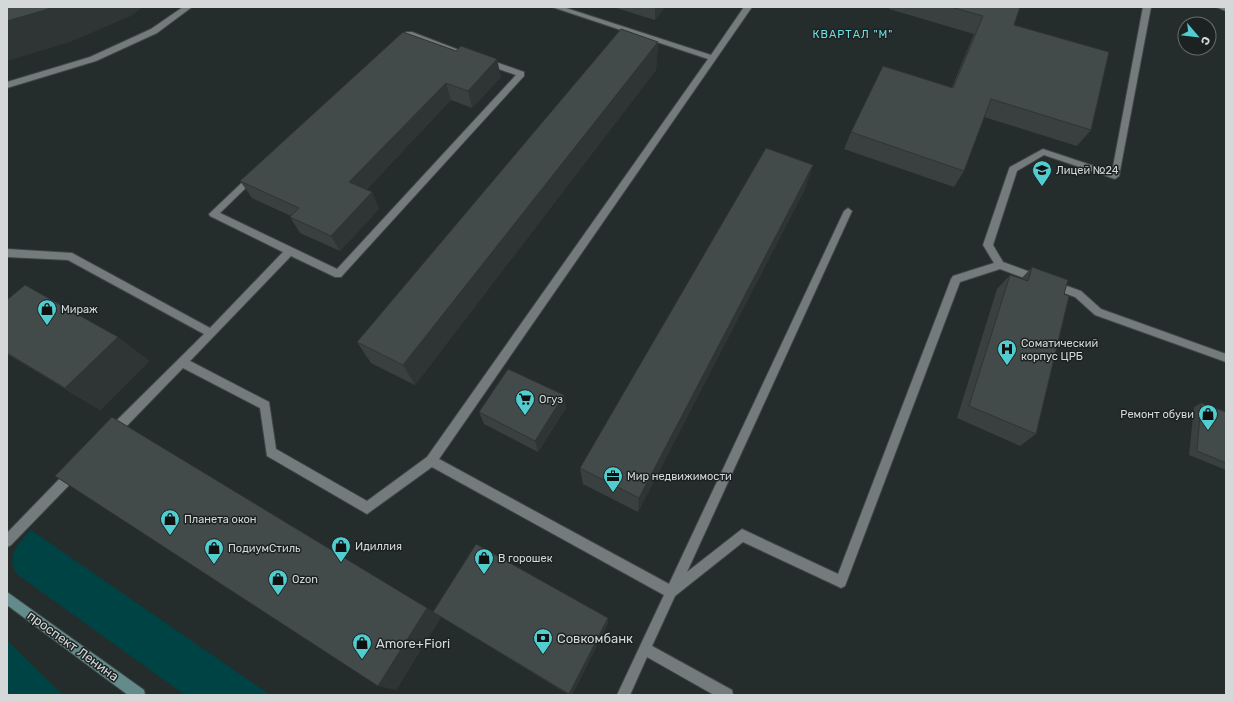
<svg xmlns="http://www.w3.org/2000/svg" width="1233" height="702" viewBox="0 0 1233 702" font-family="Rubik,sans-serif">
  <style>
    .green { fill: #004344 }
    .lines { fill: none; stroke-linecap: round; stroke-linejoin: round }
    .lane-casing { stroke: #414747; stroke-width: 2 }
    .secondary-casing { stroke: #414747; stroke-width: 2 }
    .lane { fill: #747b7c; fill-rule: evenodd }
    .secondary { fill: #648b8c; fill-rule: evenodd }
    .wall { fill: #3a4040 }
    .shaded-wall { fill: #2f3434 }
    .building { fill: #434a4a; stroke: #2f3434 }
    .labels { text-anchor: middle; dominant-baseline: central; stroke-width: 3; stroke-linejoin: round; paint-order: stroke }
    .far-quarter-label { font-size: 11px; letter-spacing: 1px; fill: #71dee0; stroke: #1c2222 }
    .poi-label { font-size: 11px; fill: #d4d8d8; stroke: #1c2222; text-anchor: start }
    .near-poi-label { font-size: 13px; fill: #d4d8d8; stroke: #1c2222; text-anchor: start }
    .near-street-label { font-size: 13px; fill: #d4d8d8; stroke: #1c2222 }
  </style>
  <rect width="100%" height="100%" fill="#252c2c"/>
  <path class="green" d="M31,530L270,695H185L18,575C4,558 19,542 31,530Z
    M7,640L63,695H7Z"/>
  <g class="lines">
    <defs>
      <path id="lane" d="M183,7H192L157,33L96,61L7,88V82L90,57L151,29Z
        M552,7H563L711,55L744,7H752L439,459L669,584L844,211L848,208L852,211L687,572L742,529L838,574L951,279L953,276L994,263L983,245L1009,169L1010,167L1043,149L1112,172L1143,7H1151L1119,176L1115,179L1044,155L1017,171L993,245L1003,262L1041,276L1043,279L1038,283L1000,269L960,282L845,586L841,588L837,586L743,542L675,596L652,646L732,690L733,695H714L647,657L630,695H617L664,595L432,467L367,514L267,456L260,408L183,368L116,437L112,438L108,437L107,433L108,429L204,334L68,260L7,257V249L72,253L210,328L283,252L210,216L209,214L250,175L253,174L257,177L220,213L337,269L516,75L484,64V60H490L524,72V76L341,277H335L291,256L190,361L269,402L276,449L367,501L427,457L708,59Z
        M1216,7H1226V11Z
        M406,32H412L472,55L471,57H465L410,37L402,45H396V41Z
        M1053,281L1081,291L1101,309L1226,354V362L1095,315L1075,297L1050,288L1048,285Z
        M73,468L77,469L79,473L77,477L11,545L7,547V533L69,469Z"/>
      <path id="secondary" d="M7,592L144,690L145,695H128L7,605Z"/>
    </defs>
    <use href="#lane" class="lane-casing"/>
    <use href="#secondary" class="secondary-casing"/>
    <use href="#lane" class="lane"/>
    <use href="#secondary" class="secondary"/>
  </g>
  <path class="wall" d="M613,7H665L655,20Z
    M890,7H1020L1014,25L1091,130L1077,146L984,117L964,171L954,187L844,149L851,132L952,87L974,34L889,9Z
    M403,32L501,77L472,108L451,100L366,190L372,192L379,209L340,251L300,233L290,217L291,216L252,198L240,181Z
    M658,42L656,70L415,385L371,363L357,342Z
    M813,165L804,191L638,512L583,484L580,468Z
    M1032,267L1064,294L1036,434L1020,446L957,418L997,289L1010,275L1021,279Z
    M7,300L118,337L149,361L100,410L9,355L7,357Z
    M1201,403L1226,412V470L1189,455L1194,407Z
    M566,408L538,452L484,424L479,412Z
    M427,608L433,612L608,618V623L572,695H569L441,617L396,690Z"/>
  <path class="shaded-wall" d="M52,7H143L131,16L70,42L7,61V21Z
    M655,7H665L655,20Z
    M658,42L656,70L415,385L403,365Z
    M497,59L501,77L472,108L468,91Z
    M446,83L451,100L357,199L349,182Z
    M813,165L804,191L638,512L639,498Z
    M372,192L379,209L340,251L331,236Z
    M118,337L149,361L100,410L65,388Z
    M564,395L566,408L538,452L535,441Z
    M427,608L441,617L396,690L378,686Z
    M608,618V623L572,695H570L569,694Z"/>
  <path class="building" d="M7,7H52L45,10L7,21Z
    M951,7H1020L1014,25L1109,52L1091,130L991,99L964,171L851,132L883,66L953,88L983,16Z
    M621,29L658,42L403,365L357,342Z
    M403,32L456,51L461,46L497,59L468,91L446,83L349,182L372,192L331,236L290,217L299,208L240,181Z
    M766,148L813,165L639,498L580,468Z
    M1032,267L1068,280L1064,294L1069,296L1036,434L969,406L1010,275L1028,281Z
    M25,285L118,337L65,388L7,353V300Z
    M508,369L564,395L535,441L479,412Z
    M1201,403L1226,412V463L1197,451Z
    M112,417L427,608L378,686L55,476Z
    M476,544L608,618L569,694L433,612Z"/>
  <defs>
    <symbol id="school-pin" viewBox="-11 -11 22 30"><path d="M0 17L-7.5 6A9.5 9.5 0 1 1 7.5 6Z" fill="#52cdcf" stroke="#1c2222"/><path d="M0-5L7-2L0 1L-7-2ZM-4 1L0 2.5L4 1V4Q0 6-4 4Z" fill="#111"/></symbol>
    <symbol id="shop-pin" viewBox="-11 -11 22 30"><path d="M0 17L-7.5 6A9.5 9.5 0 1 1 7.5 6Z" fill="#52cdcf" stroke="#1c2222"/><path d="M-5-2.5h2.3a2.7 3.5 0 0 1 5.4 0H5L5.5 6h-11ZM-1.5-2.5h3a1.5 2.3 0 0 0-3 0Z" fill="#111"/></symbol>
    <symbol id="hospital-pin" viewBox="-11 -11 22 30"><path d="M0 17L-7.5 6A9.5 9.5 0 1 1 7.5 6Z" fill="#52cdcf" stroke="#1c2222"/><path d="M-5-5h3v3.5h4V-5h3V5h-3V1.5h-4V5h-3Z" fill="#111"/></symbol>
    <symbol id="supermarket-pin" viewBox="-11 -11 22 30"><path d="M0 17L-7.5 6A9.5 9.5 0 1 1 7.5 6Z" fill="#52cdcf" stroke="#1c2222"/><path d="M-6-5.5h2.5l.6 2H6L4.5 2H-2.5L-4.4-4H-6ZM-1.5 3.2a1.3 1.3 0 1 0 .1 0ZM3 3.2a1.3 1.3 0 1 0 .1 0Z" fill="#111"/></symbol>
    <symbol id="office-pin" viewBox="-11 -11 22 30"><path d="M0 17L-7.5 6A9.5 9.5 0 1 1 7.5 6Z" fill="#52cdcf" stroke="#1c2222"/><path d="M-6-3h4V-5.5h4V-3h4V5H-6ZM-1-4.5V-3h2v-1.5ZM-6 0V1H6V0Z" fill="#111"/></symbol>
    <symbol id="bank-pin" viewBox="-11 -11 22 30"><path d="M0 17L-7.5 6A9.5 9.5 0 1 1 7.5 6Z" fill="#52cdcf" stroke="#1c2222"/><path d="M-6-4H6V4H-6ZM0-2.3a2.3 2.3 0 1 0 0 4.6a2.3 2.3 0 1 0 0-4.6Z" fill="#111"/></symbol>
  </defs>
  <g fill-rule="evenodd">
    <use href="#school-pin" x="1031" y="159" width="22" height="30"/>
    <use href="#shop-pin" x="36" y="298" width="22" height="30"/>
    <use href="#hospital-pin" x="996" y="338" width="22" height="30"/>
    <use href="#supermarket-pin" x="514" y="388" width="22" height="30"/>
    <use href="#shop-pin" x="1197" y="403" width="22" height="30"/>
    <use href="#office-pin" x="602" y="465" width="22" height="30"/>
    <use href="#shop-pin" x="159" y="508" width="22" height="30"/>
    <use href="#shop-pin" x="330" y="535" width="22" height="30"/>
    <use href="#shop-pin" x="203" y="537" width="22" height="30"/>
    <use href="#shop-pin" x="473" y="547" width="22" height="30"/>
    <use href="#shop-pin" x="267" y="568" width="22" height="30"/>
    <use href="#bank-pin" x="532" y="627" width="22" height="30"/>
    <use href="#shop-pin" x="351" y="632" width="22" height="30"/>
  </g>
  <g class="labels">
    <g class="far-quarter-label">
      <text x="853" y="34">КВАРТАЛ "М"</text>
    </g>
    <g class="poi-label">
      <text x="1056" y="170">Лицей №24</text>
      <text x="61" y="309">Мираж</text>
      <text x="1021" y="343">Соматический<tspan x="1021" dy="13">корпус ЦРБ</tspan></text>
      <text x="539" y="399">Огуз</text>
      <text x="1194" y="414" text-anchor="end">Ремонт обуви</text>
      <text x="627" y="476">Мир недвижимости</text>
      <text x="184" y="519">Планета окон</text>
      <text x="355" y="546">Идиллия</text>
      <text x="228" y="548">ПодиумСтиль</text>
      <text x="498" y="558">В горошек</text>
      <text x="292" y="579">Ozon</text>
    </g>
    <g class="near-poi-label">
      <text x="557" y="638">Совкомбанк</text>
      <text x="376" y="643">Amore+Fiori</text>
    </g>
    <g class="near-street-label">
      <text transform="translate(73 646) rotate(36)">проспект Ленина</text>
    </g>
  </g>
  <rect width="1233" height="702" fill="none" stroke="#d4d8d8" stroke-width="16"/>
  <g transform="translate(1197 36) rotate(118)"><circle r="19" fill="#1c2222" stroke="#666b6b"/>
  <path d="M0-3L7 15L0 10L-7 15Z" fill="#52cdcf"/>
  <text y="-6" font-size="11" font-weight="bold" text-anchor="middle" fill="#d4d8d8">С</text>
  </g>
</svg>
